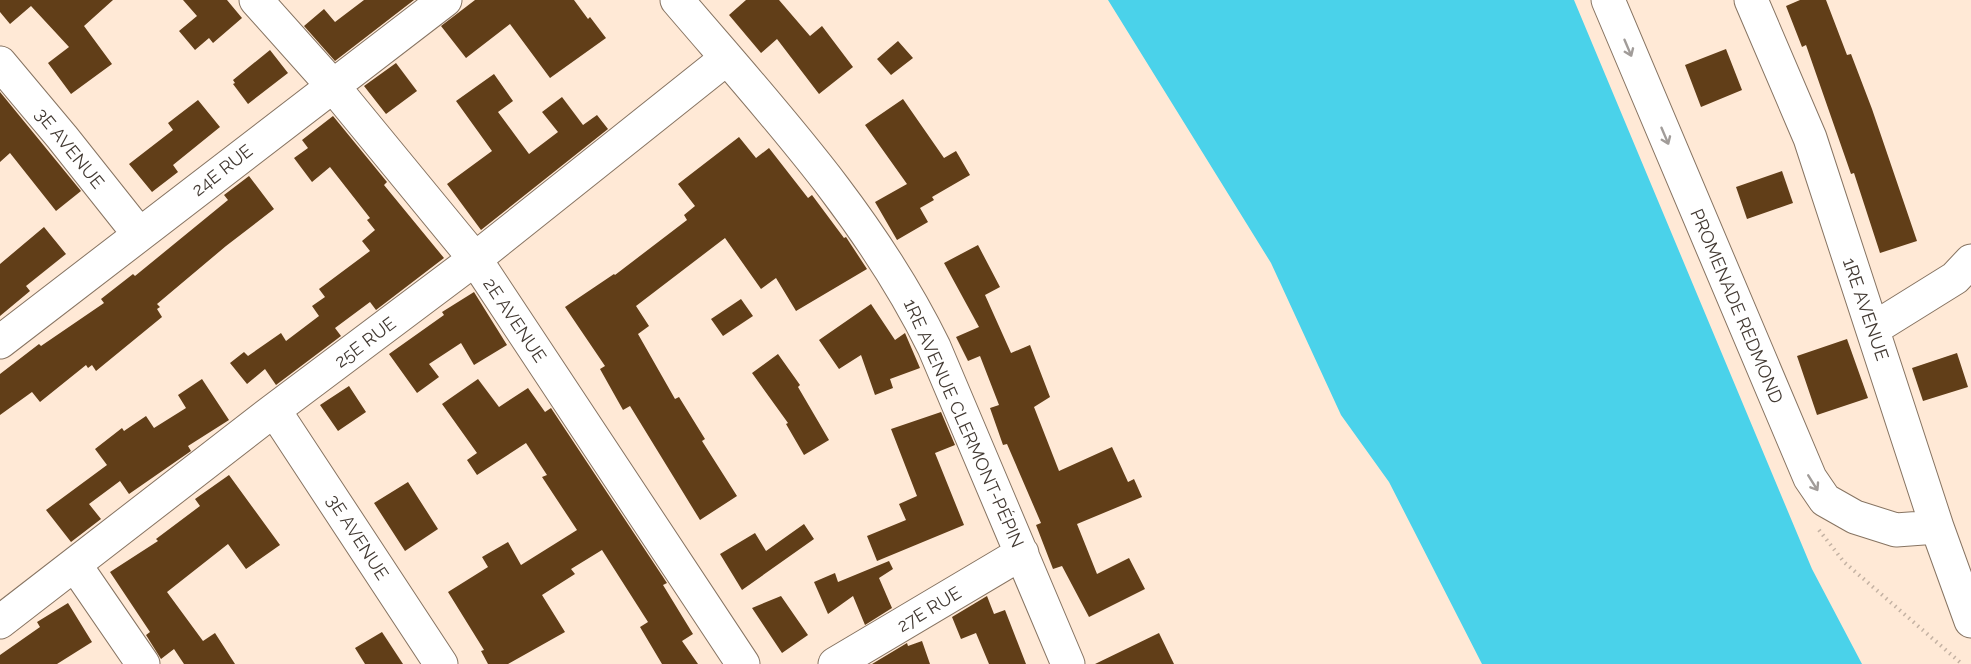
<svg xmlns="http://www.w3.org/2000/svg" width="1971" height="664" viewBox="0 0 1971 664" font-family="Raleway,sans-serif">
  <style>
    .water { fill: #4ad2ea }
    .building { fill: #613e18 }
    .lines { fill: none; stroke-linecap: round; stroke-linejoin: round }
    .minor-casing { stroke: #877462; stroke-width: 35 }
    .path { stroke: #c4b2a3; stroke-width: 4; stroke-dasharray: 1.5 4.5; stroke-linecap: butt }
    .minor { stroke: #fff; stroke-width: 33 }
    .oneway { stroke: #a19c99 }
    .labels { text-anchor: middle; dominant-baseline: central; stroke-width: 6; stroke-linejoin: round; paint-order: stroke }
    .street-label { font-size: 18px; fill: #433a33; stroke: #fff }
  </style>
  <rect width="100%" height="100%" fill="#ffe9d6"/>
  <path class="water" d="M1108,0H1574L1812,569L1862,664H1482L1389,482L1341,415L1271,263Z"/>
  <path class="building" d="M0,0H113L84,26L112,64L71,94L48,63L69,47L31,6L10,24L0,12Z
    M183,0H227L242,18L213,43L209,38L195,50L179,31L197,16Z
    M364,0H414L335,61L304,26L324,9L335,22Z
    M475,0H574L588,19L590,17L606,38L550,78L510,24L466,58L441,26Z
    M746,0H779L810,36L822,26L853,67L819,94L777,39L761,53L729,15Z
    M1800,0H1826L1847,55L1851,54L1872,109L1917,241L1880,253L1854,173L1851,174L1806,45L1802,47L1786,6Z
    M898,41L913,58L891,75L877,59Z
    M1726,49L1742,90L1701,107L1685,65Z
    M270,50L288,73L248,104L233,84L235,83L233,80Z
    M396,63L417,91L386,114L364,86Z
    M494,74L513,101L498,112L529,154L558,132L542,112L562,97L583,125L597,115L608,129L481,230L447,184L492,151L456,101Z
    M0,92L81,191L56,211L10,153L0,162Z
    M903,99L944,158L956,151L970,175L932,197L934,200L920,208L928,222L897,240L875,202L907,184L865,125Z
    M198,100L220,127L173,165L178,172L152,192L129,164L173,130L168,123Z
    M333,116L387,182L384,185L444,258L376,310L370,302L335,328L341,336L276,385L265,369L247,384L230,363L244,352L248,356L281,333L286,341L319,316L312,306L325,297L319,289L370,251L362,241L375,230L367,220L370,218L330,167L312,182L294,158L308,148L302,140Z
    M739,137L756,158L769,148L808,198L812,195L844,238L846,237L867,269L796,311L776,278L761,289L725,238L636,306L649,326L638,334L675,399L679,397L705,439L702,441L737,496L700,520L630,406L623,410L600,369L605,366L565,307L614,274L615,275L687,220L684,215L695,206L678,184Z
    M1782,171L1793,203L1747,219L1736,187Z
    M249,176L274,209L226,246L157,304L160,307L157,309L162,317L96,371L92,365L88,368L86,365L40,402L32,392L0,415V374L39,344L41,346L104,303L101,299L133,274L135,276L228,200L224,195Z
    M44,227L66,254L26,286L30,291L0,316V264Z
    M978,245L1000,287L985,295L1011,353L1030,345L1050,397L1034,407L1059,471L1112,447L1128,482L1134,479L1142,497L1077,524L1097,574L1129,558L1145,589L1089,617L1062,566L1053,569L1036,525L1041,523L1007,444L1003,445L990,408L999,405L980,356L968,361L956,337L979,327L944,263Z
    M474,292L507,345L474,365L461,343L429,364L439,377L417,393L389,354L444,315L442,312Z
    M741,299L753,316L723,336L711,319Z
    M871,304L895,340L905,333L920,368L890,379L893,388L875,395L861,355L839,369L819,340Z
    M1847,339L1868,398L1817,415L1797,356Z
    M1957,353L1968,387L1923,401L1912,368Z
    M778,354L800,385L798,387L829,440L804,455L786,424L788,423L752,373Z
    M202,379L229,420L188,446L191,451L129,494L120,481L89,504L101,519L71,542L46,510L107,465L95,449L122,428L124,431L146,416L154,428L186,408L178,395Z
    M478,379L499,407L528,388L545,412L551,408L667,583L663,585L693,634L682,641L698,664H662L640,627L648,622L602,550L571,569L575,574L542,595L565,632L508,664H488L481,651L484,650L448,592L488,567L482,557L508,542L521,565L577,530L542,477L547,475L526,443L477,475L467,460L477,453L442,404Z
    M349,386L366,412L338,431L320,405Z
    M941,412L955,445L935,453L964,525L877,561L867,536L906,520L899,504L917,496L891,429Z
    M229,475L280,545L246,569L228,544L167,592L203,641L215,633L235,664H184L174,649L161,659L146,635L150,632L110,572L158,541L156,539L200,506L195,499Z
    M408,482L438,529L405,551L374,503Z
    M804,524L814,539L742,590L720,554L755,533L766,551Z
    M889,561L893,569L879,578L892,608L865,625L853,596L828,614L814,582L835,573L838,582Z
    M781,596L808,635L782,653L752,608Z
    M987,596L994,614L1005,610L1026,664H989L976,633L961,639L952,617Z
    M68,603L92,642L57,664H0V655L40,627L37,622Z
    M382,632L403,664H365L355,648Z
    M1159,633L1174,664H1095Z
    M922,641L930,664H872L907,643L908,646Z"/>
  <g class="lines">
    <defs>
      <path id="minor" d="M256,0L332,85L475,259L743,664
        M677,0C771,110 870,216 934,347L1068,664
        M1608,0L1810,478L1825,500L1855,517L1896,530L1937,527
        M1751,0L1810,138L1937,527L1971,621
        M0,63L62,137L139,234
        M1873,329L1955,278L1971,261
        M0,342L445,0
        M274,410L441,664
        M75,565L143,664
        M0,622L274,410L475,259L727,58
        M835,664L1022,553"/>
    </defs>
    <use href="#minor" class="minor-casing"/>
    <path class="path" d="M1819,530L1844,562L1962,664"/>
    <use href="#minor" class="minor"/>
  </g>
  <defs><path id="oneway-shaft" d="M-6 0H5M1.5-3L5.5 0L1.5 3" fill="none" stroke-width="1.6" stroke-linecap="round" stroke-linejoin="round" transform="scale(1.5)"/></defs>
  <g class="oneway">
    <use href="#oneway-shaft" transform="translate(1628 48) rotate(67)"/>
    <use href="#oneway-shaft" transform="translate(1665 136) rotate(67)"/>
    <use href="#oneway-shaft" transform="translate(1813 483) rotate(58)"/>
  </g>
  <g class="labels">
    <g class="street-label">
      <text transform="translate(70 148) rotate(51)">3E AVENUE</text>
      <text transform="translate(222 170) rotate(-38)">24E RUE</text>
      <text transform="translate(1737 306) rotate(67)">PROMENADE REDMOND</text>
      <text transform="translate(1866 309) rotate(71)">1RE AVENUE</text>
      <text transform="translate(515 320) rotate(56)">2E AVENUE</text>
      <text transform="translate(365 342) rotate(-37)">25E RUE</text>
      <text transform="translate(964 423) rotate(66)">1RE AVENUE CLERMONT-PÉPIN</text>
      <text transform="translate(358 537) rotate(57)">3E AVENUE</text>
      <text transform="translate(929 609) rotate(-31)">27E RUE</text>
    </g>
  </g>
</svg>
